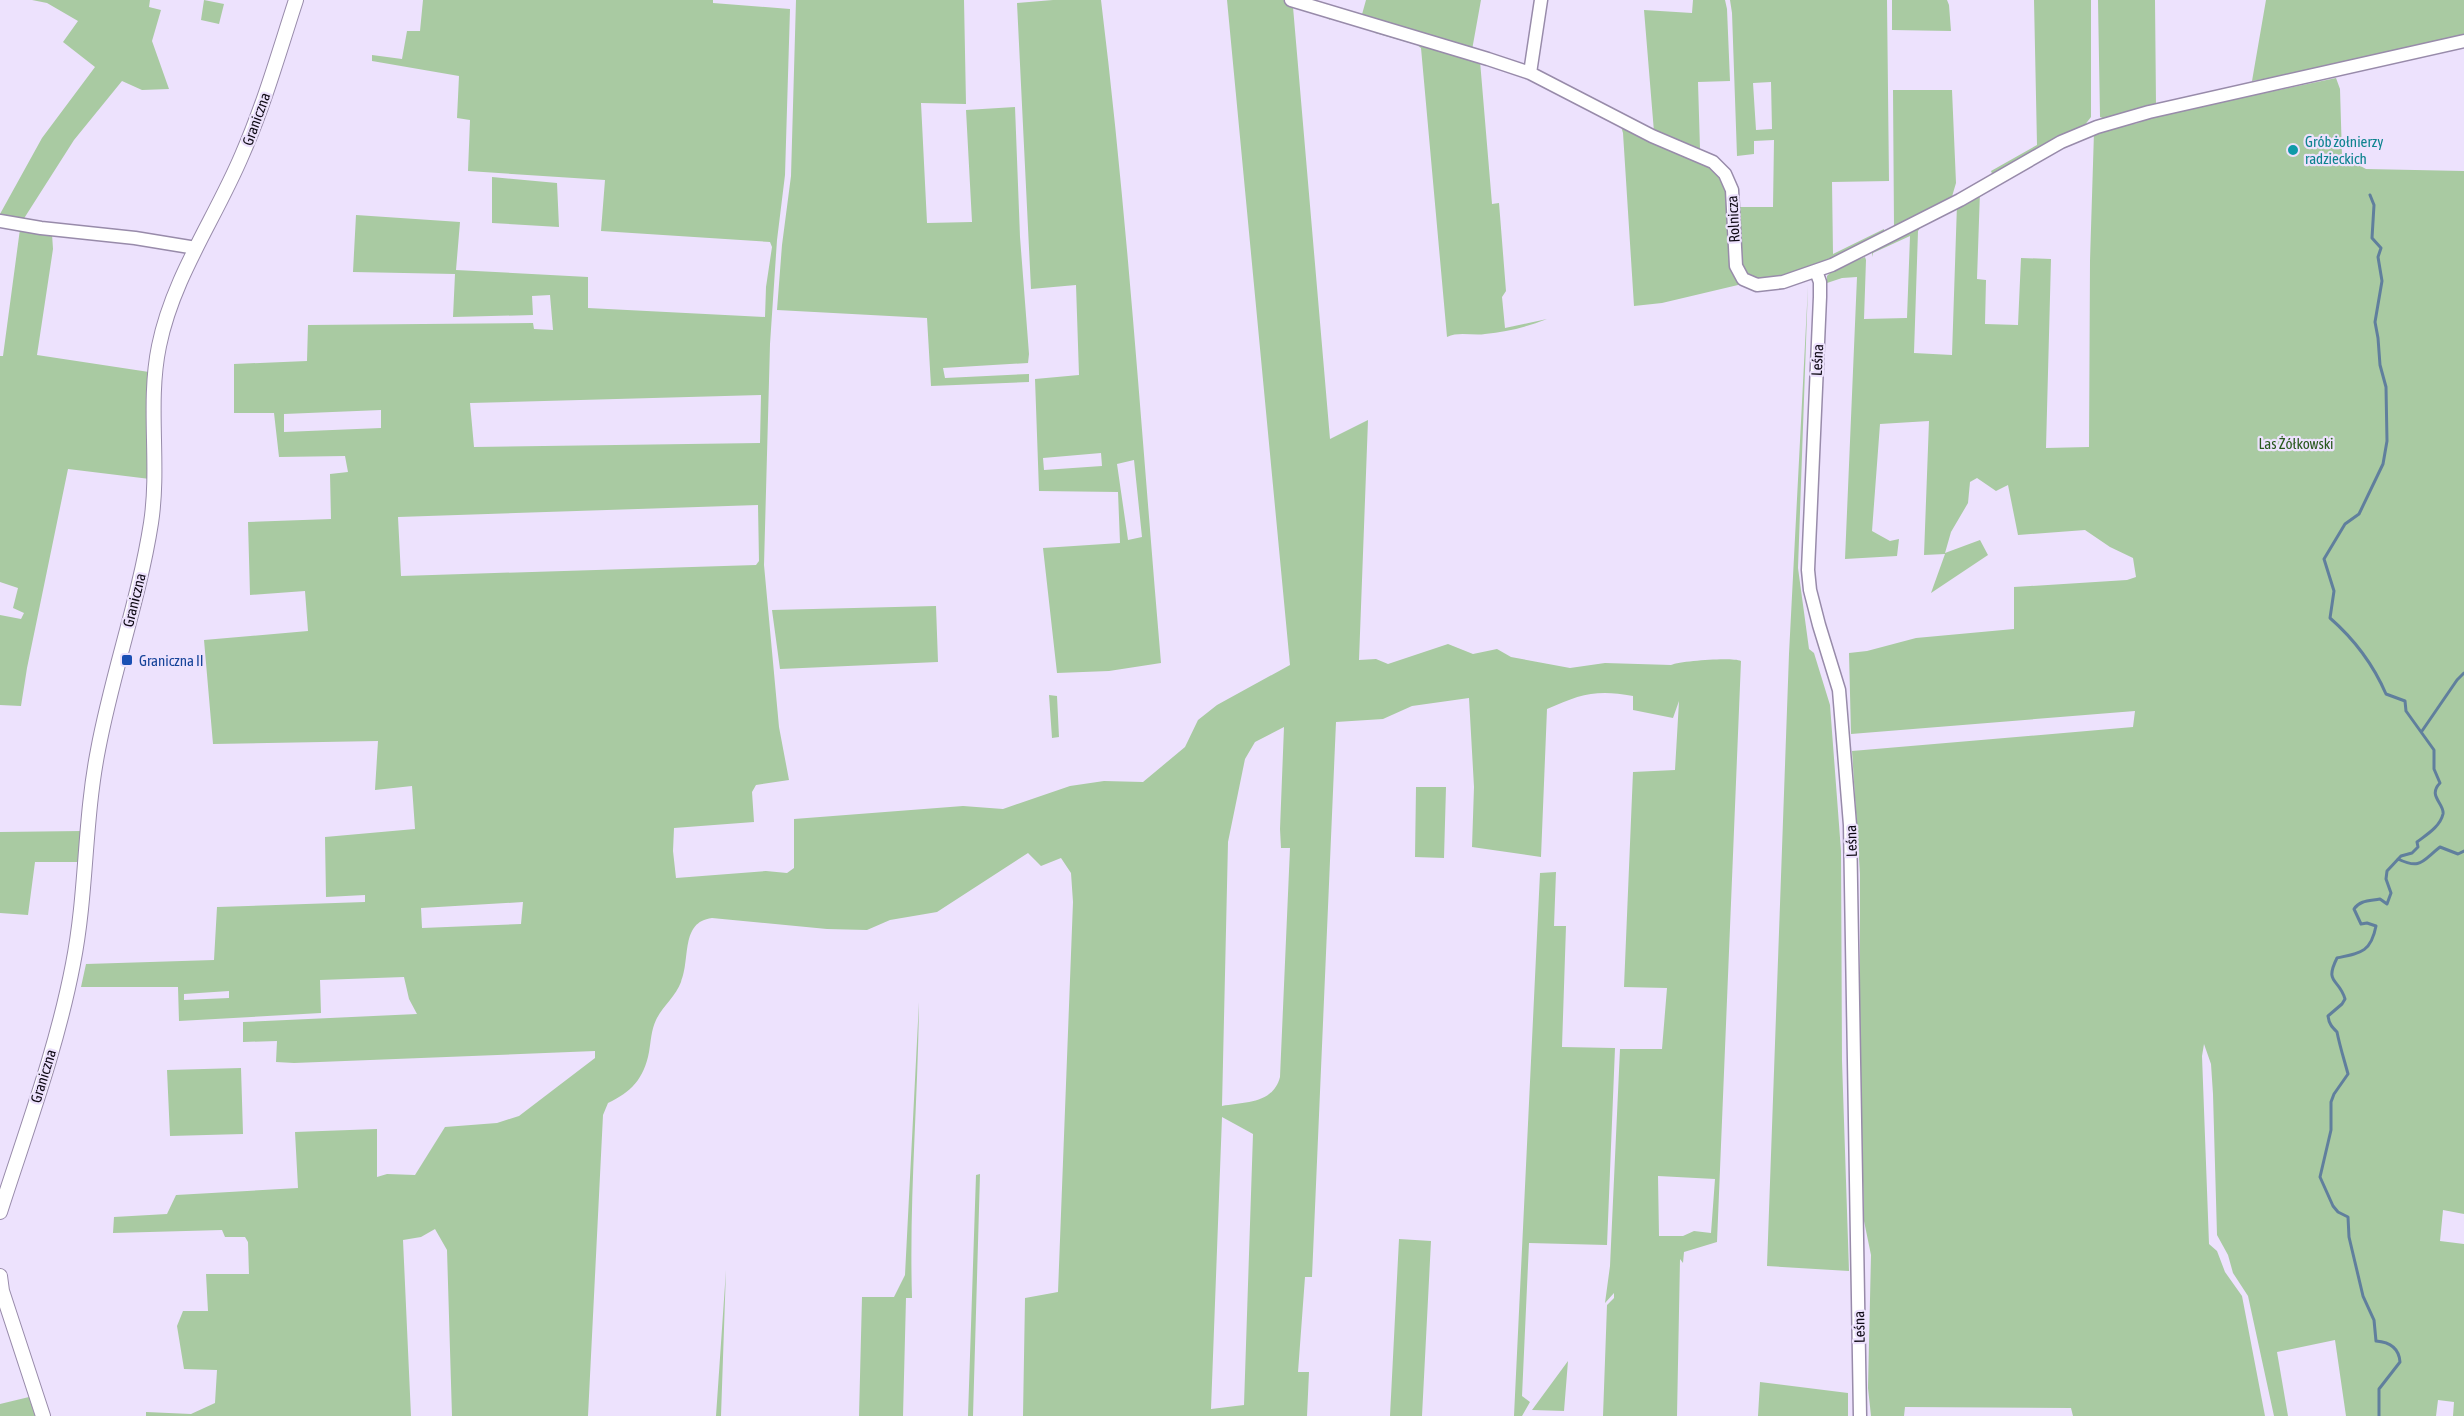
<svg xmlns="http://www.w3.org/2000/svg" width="2464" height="1416" viewBox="0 0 2464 1416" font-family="'Asap Condensed',sans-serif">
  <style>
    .green { fill: #a9caa2; fill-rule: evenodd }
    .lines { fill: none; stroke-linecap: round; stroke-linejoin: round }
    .stream { stroke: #607f9d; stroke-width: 3 }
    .minor-casing { stroke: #988baa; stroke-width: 15 }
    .tertiary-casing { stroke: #988baa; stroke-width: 16 }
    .minor { stroke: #fff; stroke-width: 12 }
    .tertiary { stroke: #fff; stroke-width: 14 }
    .culture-dot { fill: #0f9aa8; stroke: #ede2fd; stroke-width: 2 }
    .transit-dot { fill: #1a4fb4; stroke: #ede2fd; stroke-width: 2 }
    .labels { text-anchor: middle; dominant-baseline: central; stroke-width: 4.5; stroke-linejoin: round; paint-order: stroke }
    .street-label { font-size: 15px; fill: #0f0a15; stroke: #ede2fd }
    .culture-label { font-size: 15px; fill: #0d838f; stroke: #ede2fd; text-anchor: start }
    .park-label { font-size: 15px; fill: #29591e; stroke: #ede2fd }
    .transit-label { font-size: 15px; fill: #164399; stroke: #ede2fd; text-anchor: start }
  </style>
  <rect width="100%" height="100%" fill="#ede2fd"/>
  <path class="green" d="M32,0H150L149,7L161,10L152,41L169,89L142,90L122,81L74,140L23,220L6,218L0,214L42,138L95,67L63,42L78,21L47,3Z
    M204,0L224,4L219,24L201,20Z
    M423,0H713V3L790,9L785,175L777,240L770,344L764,565L779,727L789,780L756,785L752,792L754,822L674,828L673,851L676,878L766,871L787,873L794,868V819L963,806L1003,809L1070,786L1104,781L1143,782L1185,747L1198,720L1217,705L1290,665L1227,0H1283L1329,15L1330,20L1322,15L1293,7L1330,439L1368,420L1359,660L1376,659L1388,664L1448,644L1473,654L1497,649L1511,657L1570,668L1605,663L1671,665C1682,661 1731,657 1741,661L1717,1242L1684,1252L1683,1263L1680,1259L1677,1416H1603L1607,1305L1614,1298V1293L1605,1303L1610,1266L1620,1049H1662L1667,988L1624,987L1633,772L1675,770L1679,701L1673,718L1633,710V696C1597,689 1580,694 1547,709L1541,857L1472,847L1474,787L1469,698L1412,706L1383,719L1336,722L1312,1277H1305L1298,1372H1309L1307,1416H1023L1025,1298L1058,1292L1073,902L1071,873L1061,858L1041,866L1028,853L937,912L890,920L867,930L827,929L712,918C680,922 691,959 681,982C676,996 662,1007 656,1020C651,1031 651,1041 649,1052C644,1079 631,1092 608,1103L603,1115L588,1416H452L447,1250L435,1229L421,1237L403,1240L411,1416H146V1412L191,1414L215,1403L217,1370L184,1369L177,1326L183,1311H208L206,1274H249L248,1242L245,1237H225L222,1230L113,1233L114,1217L167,1214L176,1195L298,1188L295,1132L377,1129V1177L387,1174L415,1175L445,1127L497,1123L519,1116L595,1058V1051L294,1063L276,1062L277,1041L243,1042V1022L417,1014L409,999L404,977L320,980L321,1013L179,1021L178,987H81L86,964L214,960L217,907L365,902V895L326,897L325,837L415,829L412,786L375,790L378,741L213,744L204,640L308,631L305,591L250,595L248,522L331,519L330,474L348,472L345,456L279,457L274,413H234V364L307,361L308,325L533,323L534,329L553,330L550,295L532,296L533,315L453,317L455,274L353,272L356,215L460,222L456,270L588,277V308L765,317L766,287L772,247L770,242L601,231L605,180L468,171L470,120L457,118L459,76L372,61V55L402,59L407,31H420ZM761,395L760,443L474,447L470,403ZM381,410V428L284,432V414ZM758,505L759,561L756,565L401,576L398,517ZM1284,727L1280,829L1281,848H1290L1280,1077C1273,1104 1245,1102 1222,1106L1228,842L1245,759L1255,742ZM523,902L521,924L422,928L421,908ZM229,991V998L184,1000V994ZM1222,1117L1253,1134L1244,1405L1211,1409ZM1658,1176L1715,1179L1711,1233L1694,1231L1683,1236H1659Z
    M796,0H964L966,104L921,103L927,223L972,222L966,110L1015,107L1020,237L1029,354L1028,363L943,368L945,378L1029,374V382L931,386L927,318L777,310L782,245L791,176Z
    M1053,0H1101C1128,220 1142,442 1161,663L1109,671L1057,673L1043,548L1120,543L1118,492L1039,491L1035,379L1079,375L1076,285L1031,289L1017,3ZM1101,453L1102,466L1044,470L1043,458ZM1134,460L1142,537L1128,540L1117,464Z
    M1366,0H1481L1472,50L1361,18Z
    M1693,0H1725L1727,9L1730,81L1698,82L1700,149L1654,132L1644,10L1692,13Z
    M1730,0H1887L1889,181L1832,182L1833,254L1884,229V234C1861,249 1764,297 1744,271C1737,262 1738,220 1737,207H1773L1774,140L1754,141V154L1737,156L1732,13ZM1771,82L1772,129L1756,130L1753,83Z
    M1892,0H1947L1949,5L1951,31L1892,30Z
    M2034,0H2091V117L2084,126L1993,176L1991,171L2037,145Z
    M2098,0H2155L2156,106L2105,119L2100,117Z
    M2266,0H2464V37L2330,68L2252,81Z
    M1374,28L1480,61L1492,204L1499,203L1506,291L1502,297L1505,328L1547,319C1527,327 1507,332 1485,334C1473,336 1459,331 1447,337L1421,48L1417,45L1375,33Z
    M2336,78L2340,89L2342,156L2366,169L2464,171V1214L2443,1210L2440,1241L2464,1244V1416H2453L2454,1402L2438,1400L2436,1416H2346L2335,1340L2277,1352L2288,1416H2274L2248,1296L2233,1273L2228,1255L2217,1235L2213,1094L2211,1064L2204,1044L2202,1056L2209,1244L2217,1251L2225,1272L2242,1296L2265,1416H2073L2071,1408L1905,1407L1904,1416H1871L1868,1388L1871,1255L1864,1221L1860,1063V874L1852,751L2133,727L2135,711L1851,734L1849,653L1867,651L1916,638L2014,629V587L2127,580L2136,577L2133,558L2110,547L2085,530L2018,535L2008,485L1996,491L1977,478L1970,482L1968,503L1951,532L1945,553L1980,540L1988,555L1931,593L1945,554L1924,555L1929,421L1880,424L1872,531L1890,541L1899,539L1897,556L1845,559L1857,277L1842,278L1827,283V276L1835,268L1865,257L1866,260L1864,319L1907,318L1910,236L1873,253V257L1871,249L1923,224L1918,231L1914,353L1952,355L1957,204L1980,191L1977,279L1986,280L1985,324L2018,325L2021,258L2051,259L2046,448L2089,447L2090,261L2094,132L2138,123L2154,116Z
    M1893,90H1952L1956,183L1951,200L1896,227L1894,226Z
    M1620,123L1710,164L1726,189L1740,283L1738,285L1662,303L1634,306L1623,133Z
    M492,177L557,183L559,227L492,223Z
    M20,229L52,234L53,249L37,355L149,372L150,479L68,469L27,668L21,706L0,705V615L21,619L24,613L13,608L18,588L0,582V356H3Z
    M1808,286L1798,568L1809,649L1814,653L1830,705L1841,851L1842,1061L1849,1271L1767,1266L1789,654Z
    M936,606L938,662L780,669L772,610Z
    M1049,695L1057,696L1059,737L1052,738Z
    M1416,787H1446L1444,858L1415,857Z
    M81,831L79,862H35L28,915L0,913V832Z
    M1556,872L1554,926H1566L1562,1047L1615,1048L1607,1245L1529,1243L1522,1396L1530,1402L1522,1416H1514L1540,873Z
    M919,1002C918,1101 909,1199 912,1298H906L903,1416H859L862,1297H894L905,1275Z
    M241,1068L243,1134L170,1136L167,1070Z
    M980,1174L973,1416H968L976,1175Z
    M1399,1239L1431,1241L1422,1416H1390Z
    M726,1270L721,1416H716Z
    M1568,1361L1564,1411L1532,1410Z
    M1760,1382L1848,1393V1416H1758Z
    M29,1397L35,1416H0V1404Z"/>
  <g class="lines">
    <path class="stream" d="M2370,195L2374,205L2372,238L2381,248L2378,257L2382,281L2375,322L2378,338L2380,365L2386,387L2387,441L2383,464L2359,514L2345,524L2324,559L2334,591L2330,618C2354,639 2373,664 2386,694L2405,701L2406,711L2434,750V769L2440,783C2427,796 2445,804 2443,814C2440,827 2426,835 2417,842L2418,847L2412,853L2401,856L2387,871L2386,879L2391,893L2387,904L2380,899C2370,901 2360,900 2354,909L2361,924L2367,923L2376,926C2371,952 2361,953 2337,958C2324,984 2339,978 2345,999L2342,1004L2328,1016C2329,1024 2332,1027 2337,1032C2340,1047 2344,1059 2348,1074L2334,1094L2331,1102V1130L2320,1177L2333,1206L2338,1212L2348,1217L2349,1237L2363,1296L2374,1320L2376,1341C2389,1342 2399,1348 2400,1362L2379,1389V1416
      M2422,731L2457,680L2464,673
      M2398,859C2421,870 2422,861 2440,847L2458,854L2464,851"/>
    <defs>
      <path id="minor" d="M1291,0L1488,59L1530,73L1652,136L1713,162L1725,174L1732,190L1736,266L1743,279L1757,285L1783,282L1832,265L1960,200L2061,142L2097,127L2149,112L2464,41
        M1530,73L1541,0
        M0,221L41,228L135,238L196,248
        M1816,271L1820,282V297L1808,570L1810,590L1819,625L1839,690L1850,825L1860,1416"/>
      <path id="tertiary" d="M0,1212C26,1131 57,1048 73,964C87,893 84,821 98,750C112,674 139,600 151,523C160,464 147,404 159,346C173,277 215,219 242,155C264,105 279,52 296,0
        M0,1276L2,1291L43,1416"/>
    </defs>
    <use href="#minor" class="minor-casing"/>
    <use href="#tertiary" class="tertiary-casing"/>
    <use href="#minor" class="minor"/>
    <use href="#tertiary" class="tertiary"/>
  </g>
  <circle class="culture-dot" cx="2293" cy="150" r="6"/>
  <rect class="transit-dot" x="121" y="654" width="12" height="12" rx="3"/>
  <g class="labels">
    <g class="street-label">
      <text transform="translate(256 119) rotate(-70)">Graniczna</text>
      <text transform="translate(1733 219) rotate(-93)">Rolnicza</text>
      <text transform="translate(1817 360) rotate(-87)">Leśna</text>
      <text transform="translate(134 600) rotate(-76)">Graniczna</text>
      <text transform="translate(1851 841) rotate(-92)">Leśna</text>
      <text transform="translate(43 1076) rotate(-73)">Graniczna</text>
      <text transform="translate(1859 1327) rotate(-91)">Leśna</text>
    </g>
    <g class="culture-label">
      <text x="2305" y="141">Grób żołnierzy<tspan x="2305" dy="17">radzieckich</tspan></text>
    </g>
    <g class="park-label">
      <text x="2296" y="443">Las Żółkowski</text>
    </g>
    <g class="transit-label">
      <text x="139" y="660">Graniczna II</text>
    </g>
  </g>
</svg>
